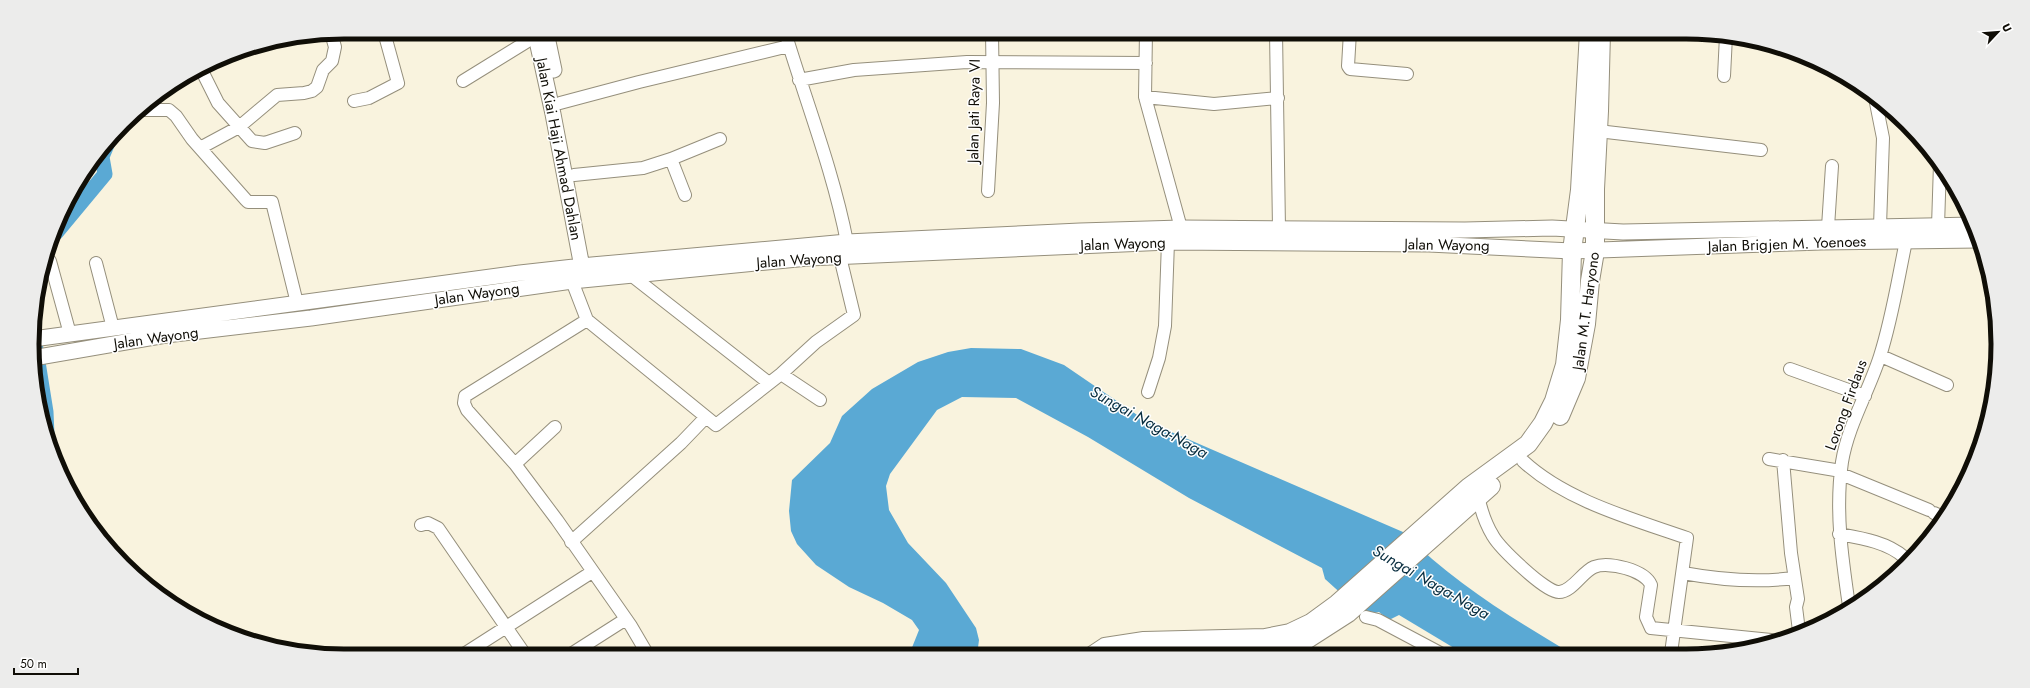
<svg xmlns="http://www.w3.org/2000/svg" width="2030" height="688" viewBox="0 0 2030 688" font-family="Jost,sans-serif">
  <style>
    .water { fill: #5aa9d4 }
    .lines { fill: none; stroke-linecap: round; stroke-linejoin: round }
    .river { stroke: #5aa9d4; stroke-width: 15 }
    .minor-casing { stroke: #958f7c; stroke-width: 14 }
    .major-casing { stroke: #958f7c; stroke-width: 17 }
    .highway-casing { stroke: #958f7c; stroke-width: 20 }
    .minor { stroke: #fff; stroke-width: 12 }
    .major { stroke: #fff; stroke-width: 15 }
    .highway { stroke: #fff; stroke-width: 18 }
    .labels { text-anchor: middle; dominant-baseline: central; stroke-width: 3; stroke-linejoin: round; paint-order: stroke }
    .street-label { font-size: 15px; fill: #100e07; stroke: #fff }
    .water-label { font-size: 16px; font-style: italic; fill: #082d3f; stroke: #fff }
    .rim { fill: none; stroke: #100e07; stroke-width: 5 }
  </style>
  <rect width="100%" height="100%" fill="#f9f3de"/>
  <path class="water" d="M971,348L1021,349L1064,365L1146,421L1403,532C1454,583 1510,617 1572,654H1464L1399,615L1389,620L1379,612L1365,615L1325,579L1322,568L1189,498L1088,437L1016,398L962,397L937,410L890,474L886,486L889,510L908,543L946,583L976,628L979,640L977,655H909L919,630L912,620L883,603L849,587L816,565L797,544L791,531L789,511L792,480L830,443L842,416L872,389L918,362L948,352Z"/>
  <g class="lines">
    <path class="river" d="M56,233L105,174L102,157L109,140
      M34,337L46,412L47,435"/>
    <defs>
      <path id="minor" d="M476,32L480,33L488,32
        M785,32C806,102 833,170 847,242
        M1146,32L1145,97L1181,228
        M1276,32L1279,229
        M1350,32L1348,66L1350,69L1407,74
        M202,71L218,103L252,141L265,143L295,133
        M1724,76L1726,36
        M799,80L854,70L967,62L1146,63
        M463,81L536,36
        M1145,97L1214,104L1278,98
        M1875,98L1883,138L1880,226
        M354,101L369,98L398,83L384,32
        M560,103L639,82L789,46
        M137,110H169L176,116L192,139L246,200L248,202H272L297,303
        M1598,131L1761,150
        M200,148L239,127L277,95L304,93L312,91L317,87L323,70L332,61L335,47L331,33
        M671,159L685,195
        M574,175L643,168L671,159L720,139
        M988,191L993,103L992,32
        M1938,226L1940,164
        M1828,227L1832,166
        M50,261L70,334
        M96,263L113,328
        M631,275L769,383
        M572,281L587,320L716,425L781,374L816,342L854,315L840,257
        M587,320L465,396L464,403L467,410L515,464L557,520L631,626L648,655
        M1881,356L1947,385
        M1790,369L1865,396
        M781,374L820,400
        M1148,392L1159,358L1165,326L1168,242
        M1769,459L1841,471
        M1783,460L1791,553L1798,599L1796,607L1799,631
        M1523,461C1566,501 1633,519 1687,538L1671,653
        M515,464L555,427
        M1841,474L1929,510
        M1478,496C1481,510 1485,523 1493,536C1500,548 1546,593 1559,592C1572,592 1582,572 1594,567C1608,561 1645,570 1651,585L1646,617L1651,628L1771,640
        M1934,513L1943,517
        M421,525L428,523L438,528L526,656
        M1839,534C1861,538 1887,542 1904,557
        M571,542L681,443L706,417
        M1683,573C1721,580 1756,583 1794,578
        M1849,606C1842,558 1835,510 1842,462C1848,425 1869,391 1880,356C1892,319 1898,279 1906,241
        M1366,617L1378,620L1442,654
        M1189,641L1190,654
        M461,656L592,572
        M568,656L626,619"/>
      <path id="major" d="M535,32L553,114L582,267
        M546,32L554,70
        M33,339L520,273L592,265L847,242L1080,231L1181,228L1465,230L1552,228L1623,232L1974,225
        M33,358L166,335L311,318L572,281L808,258L1168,242L1429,244L1572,251L1821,242L1979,240"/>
      <path id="highway" d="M1560,416L1576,378L1586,324L1590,281L1595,251V189L1599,111L1601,32
        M1266,648L1292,645L1306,640L1348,613L1491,486
        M1093,655L1105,647L1144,641L1265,638L1290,633L1311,623L1337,604L1469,487L1528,444L1543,423L1554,401L1565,365L1570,320L1572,251L1580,190L1589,32"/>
    </defs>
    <use href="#minor" class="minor-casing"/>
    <use href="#major" class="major-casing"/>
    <use href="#highway" class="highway-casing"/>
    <use href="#minor" class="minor"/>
    <use href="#major" class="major"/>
    <use href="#highway" class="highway"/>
  </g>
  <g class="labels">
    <g class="street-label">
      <text transform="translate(974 111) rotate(-89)">Jalan Jati Raya VI</text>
      <text transform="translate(559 149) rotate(79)">Jalan Kiai Haji Ahmad Dahlan</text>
      <text transform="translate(1123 244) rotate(-2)">Jalan Wayong</text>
      <text transform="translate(1787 244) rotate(-2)">Jalan Brigjen M. Yoenoes</text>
      <text transform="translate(1447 245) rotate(1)">Jalan Wayong</text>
      <text transform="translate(799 260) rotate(-4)">Jalan Wayong</text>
      <text transform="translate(477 294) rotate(-8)">Jalan Wayong</text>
      <text transform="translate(1586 311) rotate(-82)">Jalan M.T. Haryono</text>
      <text transform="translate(156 338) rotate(-8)">Jalan Wayong</text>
      <text transform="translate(1846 405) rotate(-70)">Lorong Firdaus</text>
    </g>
    <g class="water-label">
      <text transform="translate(1149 422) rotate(29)">Sungai Naga-Naga</text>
      <text transform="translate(1431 582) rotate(30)">Sungai Naga-Naga</text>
    </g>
  </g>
  <path d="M0 0H2030V688H0ZM344 39H1686A305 305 0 0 1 1991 344V344A305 305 0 0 1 1686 649H344A305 305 0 0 1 39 344V344A305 305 0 0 1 344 39Z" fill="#ececeb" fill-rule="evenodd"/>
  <path class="rim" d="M344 39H1686A305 305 0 0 1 1991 344V344A305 305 0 0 1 1686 649H344A305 305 0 0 1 39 344V344A305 305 0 0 1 344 39Z"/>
  <g transform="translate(1998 32) rotate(64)" stroke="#ffffff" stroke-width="3" paint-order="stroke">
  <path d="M0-3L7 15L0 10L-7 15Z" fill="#100e07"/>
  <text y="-6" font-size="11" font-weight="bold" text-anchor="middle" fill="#100e07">U</text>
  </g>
  <path d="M14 668v6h64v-6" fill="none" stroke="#100e07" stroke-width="2"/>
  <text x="20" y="668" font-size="12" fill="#100e07" stroke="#ffffff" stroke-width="3" paint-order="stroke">50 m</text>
</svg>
